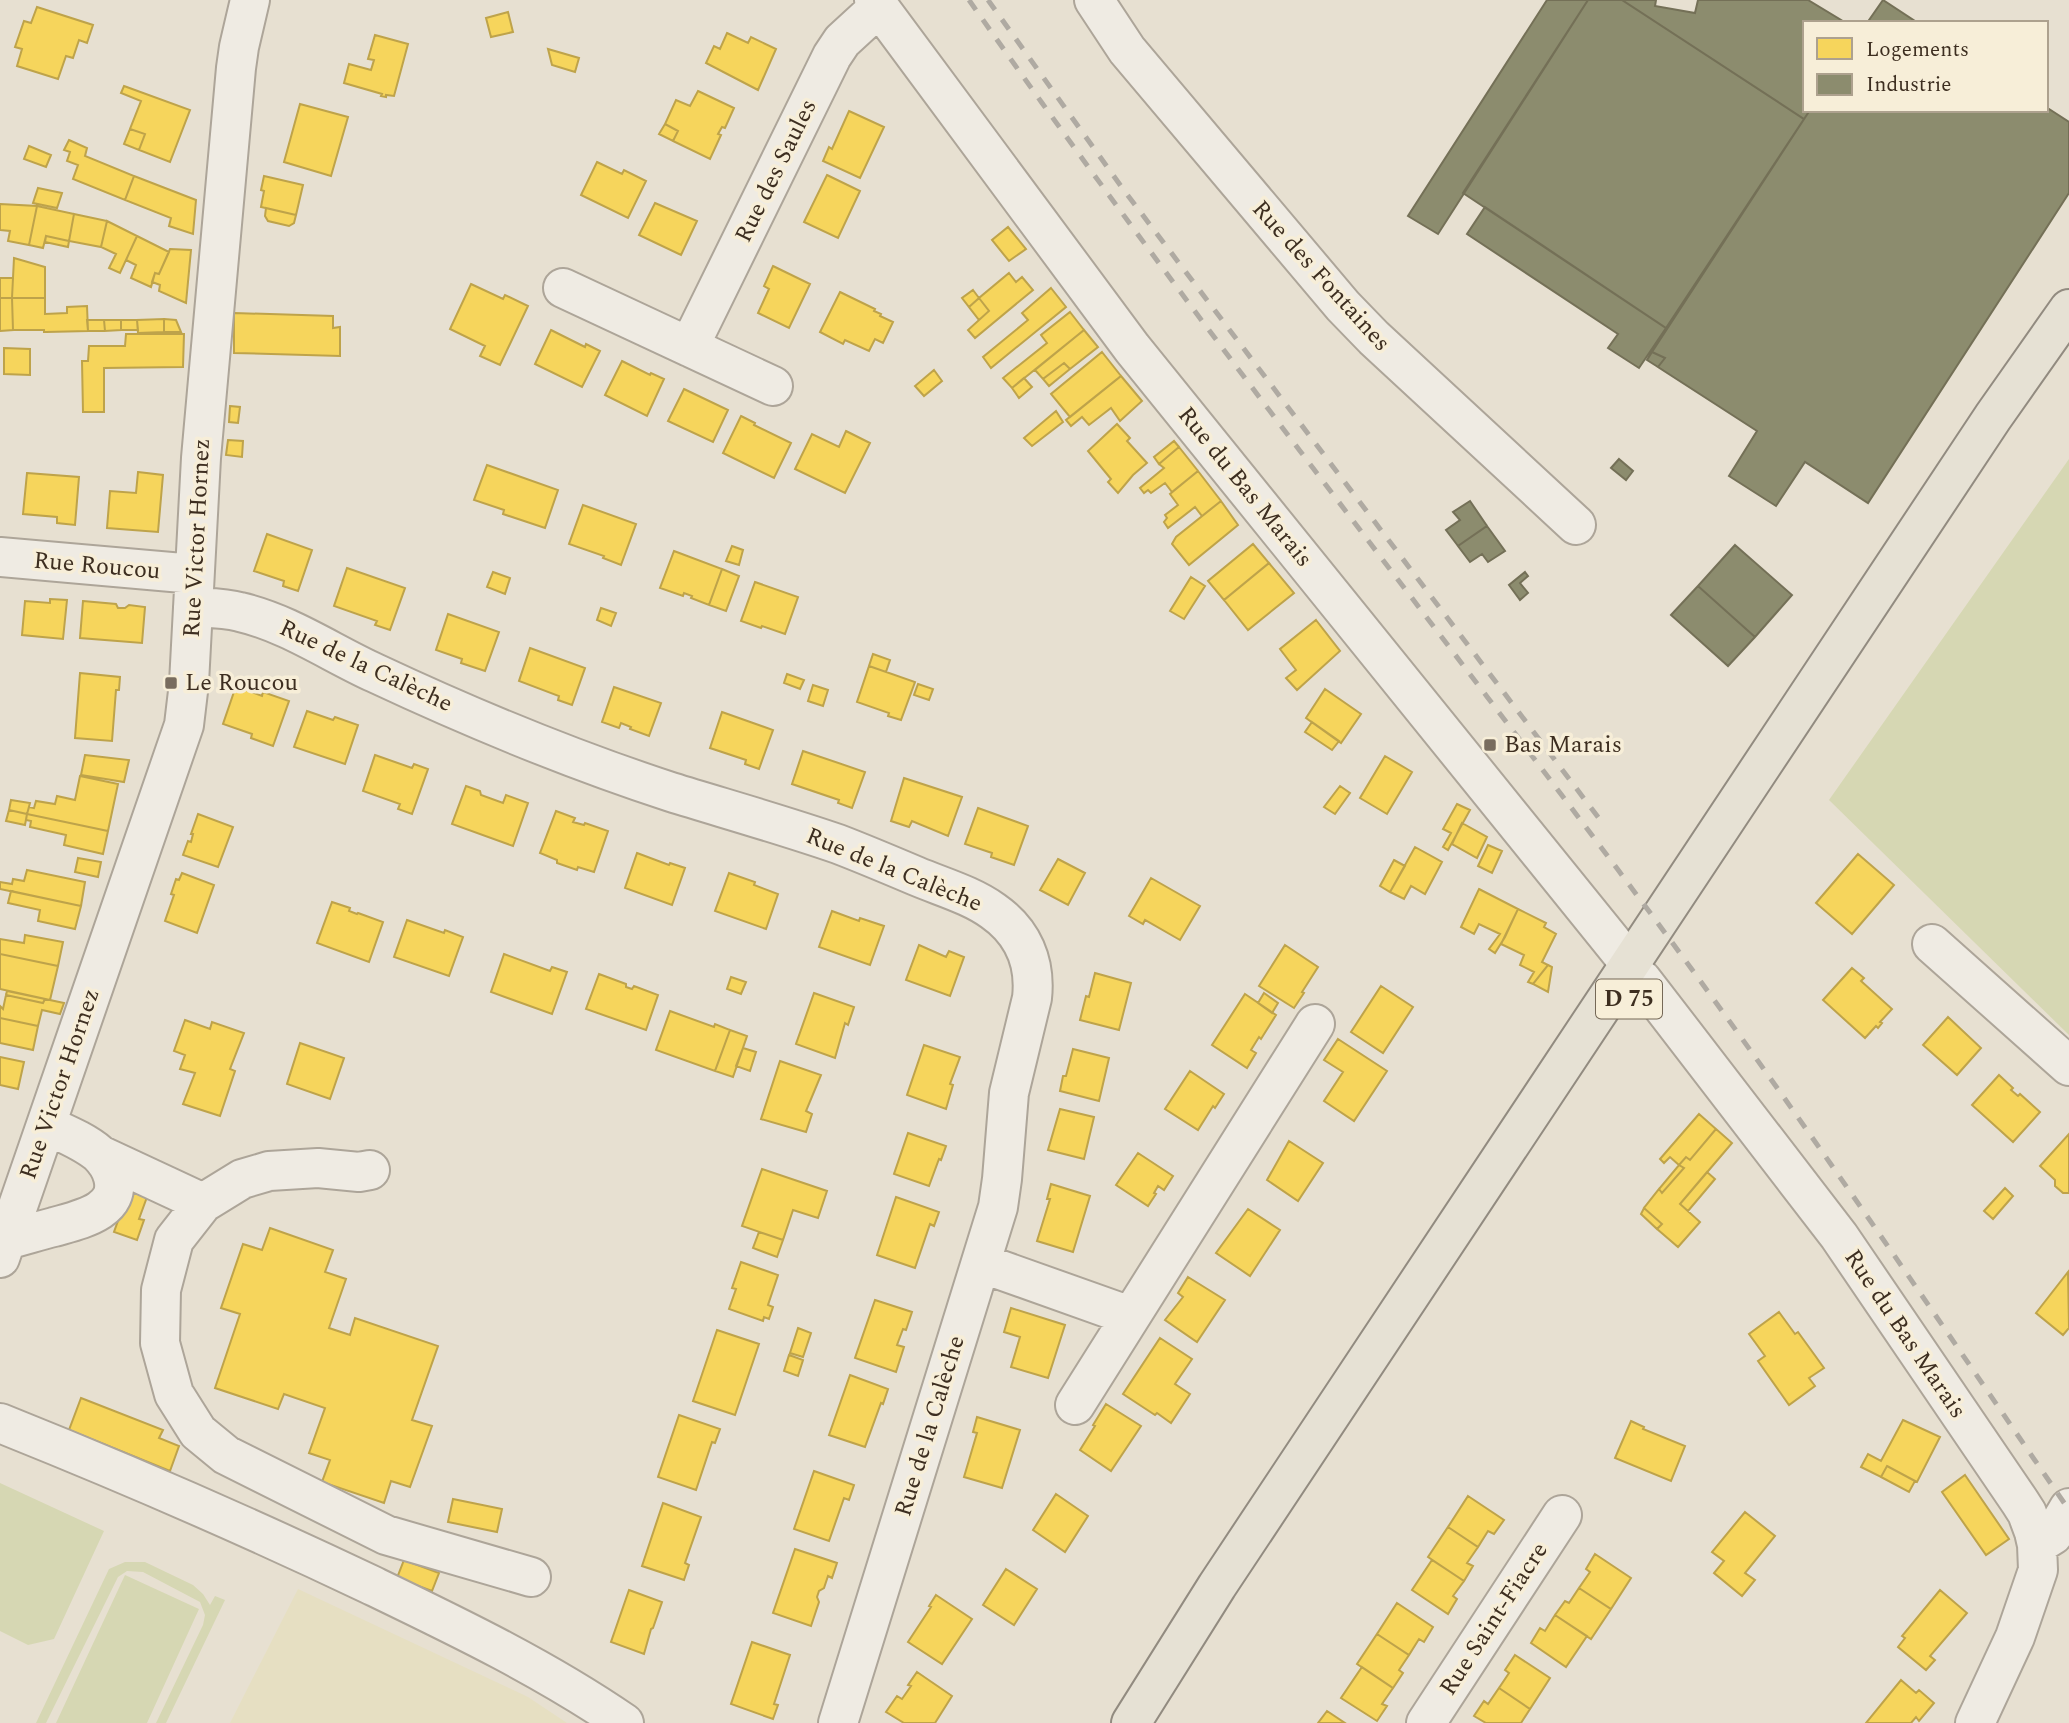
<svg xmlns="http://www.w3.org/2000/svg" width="2069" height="1723" viewBox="0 0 2069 1723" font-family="Spectral,serif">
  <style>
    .farmland { fill: #e6dfc2 }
    .green { fill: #d6d7b3 }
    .homes { fill: #f6d55c; stroke: #bea34a; stroke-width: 2 }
    .industry { fill: #8c8c6e; stroke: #747057; stroke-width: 2 }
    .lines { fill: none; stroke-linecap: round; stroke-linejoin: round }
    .minor-casing { stroke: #ada599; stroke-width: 42 }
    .major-casing { stroke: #928b80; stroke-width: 42 }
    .minor { stroke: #efebe3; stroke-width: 38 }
    .major { stroke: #e6e1d4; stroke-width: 38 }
    .rail { stroke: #afaaa2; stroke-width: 5; stroke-dasharray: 12 12; stroke-linecap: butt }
    .poi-dot { fill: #786c5e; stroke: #f7eed8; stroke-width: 2.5 }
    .labels { text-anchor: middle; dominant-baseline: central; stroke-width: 7; stroke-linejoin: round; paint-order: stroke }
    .shield { fill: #f7eed8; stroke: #756857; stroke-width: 2 }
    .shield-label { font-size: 23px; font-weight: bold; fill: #3d2e20 }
    .street-label { font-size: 24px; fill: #3d2e20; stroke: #f7eed8 }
    .poi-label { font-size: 24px; fill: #3d2e20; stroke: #f7eed8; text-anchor: start }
  </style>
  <rect width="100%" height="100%" fill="#e7e0d1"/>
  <path class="farmland" d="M298,1589L528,1697L567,1723H230Z"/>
  <path class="green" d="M2069,459V1035L1829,800Z
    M0,1483L104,1531L54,1639L28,1645L0,1631Z
    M125,1562H145L193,1585L203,1594L210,1605L215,1596L225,1600L166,1723H156L203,1625L205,1615L200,1602L143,1572L127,1571L118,1577L46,1723H36L109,1569Z
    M125,1575L199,1609L147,1723H56Z"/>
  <path class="homes" d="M37,7L93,25L87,43L79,40L73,58L66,56L58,79L17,66L22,49L15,47L24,21L31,23Z
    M508,12L513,32L491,37L486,18Z
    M727,33L748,43L751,37L776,49L758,90L706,63L714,46L720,49Z
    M375,35L408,44L394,96L386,95V97L381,96L382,94L344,83L349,64L371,70L374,60L368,59Z
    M548,49L579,58L575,72L552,65Z
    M124,86L190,110L170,162L139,150L145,134L130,129L141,101L121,93Z
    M698,91L734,108L725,128L722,127L718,134L721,135L710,159L673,141L678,131L665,124L676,100L690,106Z
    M300,104L348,117L331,176L284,162Z
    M849,111L884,127L860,178L823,161L829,147L832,149Z
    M665,124L678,131L673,141L659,134Z
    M130,129L145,134L139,150L124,144Z
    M69,140L87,148L85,156L134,176L125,200L73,179L78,165L67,161L70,152L64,150Z
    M29,146L51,155L46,167L24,159Z
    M597,162L622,174L624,170L646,181L628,218L581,195Z
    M827,175L860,191L838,238L804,222Z
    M134,176L196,200L193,234L169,226L171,218L125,200Z
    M264,176L303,185L296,215L261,207L264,191L261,190Z
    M38,188L62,193L57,208L33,203Z
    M655,203L697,221L681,255L639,235Z
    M0,204L37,206L29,245L8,241L10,231L0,230Z
    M37,206L74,214L69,241L46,236L43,248L29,245Z
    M266,208L296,215L294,223L289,226L268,221L265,216Z
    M74,214L107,221L101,247L69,241Z
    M107,221L137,236L120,273L109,268L116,254L101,247Z
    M1008,227L1026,249L1009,261L992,240Z
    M46,236L69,241L68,247L45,242Z
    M137,236L169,252L159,274L155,273L151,287L131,278L136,265L126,260Z
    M170,249L191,250L186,303L159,291L160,285L152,282L155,273L159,274Z
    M14,258L45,267V298H12Z
    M773,266L810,284L789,328L758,313L769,289L764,286Z
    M1009,273L1016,282L1022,277L1033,290L975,338L968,330L989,311L979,298Z
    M0,278H13L12,298H0Z
    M471,284L503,299L505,295L528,306L500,365L480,356L485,346L450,329Z
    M1051,288L1066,307L991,368L983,357L1028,320L1022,313Z
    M973,290L979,298L969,307L962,298Z
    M840,292L875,309L874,311L881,314L880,316L893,322L883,343L875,339L869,351L845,340L843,344L820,332Z
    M0,298H12L13,330L0,331Z
    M12,298H45V314L67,313V307L87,306L88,331L46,332H44V330H13Z
    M979,298L989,311L979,320L969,307Z
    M1070,312L1084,330L1012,388L1003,378L1047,343L1041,335Z
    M234,313L333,316V328L340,327V356L234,353Z
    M164,319V332L138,333L137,320Z
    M164,319L176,320L181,332H164Z
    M87,320H104L105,331H88Z
    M104,320H121V330L105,331Z
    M121,320H137L138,330H121Z
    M551,330L585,347L586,344L600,351L582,387L535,364Z
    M1084,330L1098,347L1070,369L1064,363L1043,379L1035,370Z
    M126,334H184L183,367L104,368V412H83L82,361H88L89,346H125Z
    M4,348L30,349V375L4,374Z
    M1102,352L1121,376L1070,417L1051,394Z
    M622,361L650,375L651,373L664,379L647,416L605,395Z
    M1064,363L1070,369L1049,386L1043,379Z
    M934,370L942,381L924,396L915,386Z
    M1121,376L1142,401L1120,421L1111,408L1089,425L1082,417L1071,426L1066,420Z
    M1024,378L1032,387L1019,398L1012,388Z
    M684,389L728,410L713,442L668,421Z
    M230,406L240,407L238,423L229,422Z
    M1056,411L1063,422L1032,446L1024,438Z
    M741,416L755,423L754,425L791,443L774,478L723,453Z
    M1117,424L1130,438L1127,441L1147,463L1133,475L1118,493L1108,482L1111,479L1088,451Z
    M846,431L870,443L845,493L795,469L812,434L839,447Z
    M228,440L243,441L242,457L226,455Z
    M1174,441L1179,447L1159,464L1154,457Z
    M1179,447L1198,471L1172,492L1165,483L1151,493L1148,490L1144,493L1140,488L1164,468L1159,464Z
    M487,465L558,490L545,528L503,514L504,510L474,500Z
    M1198,471L1221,501L1202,516L1195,507L1168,528L1164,522L1167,518L1165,515L1178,505L1170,494Z
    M138,472L163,475L158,532L107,528L110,491L136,493Z
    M27,473L79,477L75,525L57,523V517L23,514Z
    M1221,501L1238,525L1189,565L1172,544L1176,537Z
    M583,505L636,524L621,565L603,558L604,556L569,544Z
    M267,534L312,550L298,591L283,586L284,581L254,571Z
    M1253,544L1269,563L1224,600L1208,581Z
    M732,546L743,550L739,565L726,561Z
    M674,551L722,569L709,605L691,598L692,596L684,593L683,596L660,588Z
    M1269,563L1294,593L1248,630L1224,600Z
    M347,568L405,588L390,630L375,625L377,621L334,606Z
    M722,569L739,576L726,611L709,605Z
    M493,572L510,578L505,594L487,587Z
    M1191,577L1205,586L1184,619L1170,611Z
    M755,582L798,597L785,634L762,626L761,628L741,621Z
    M50,599L67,600L63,639L22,635L25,601L50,603Z
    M83,601L116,604L118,608H125L129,605L145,607L142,643L80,638Z
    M601,608L616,613L611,626L597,620Z
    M448,614L499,632L485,671L461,663L462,659L436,650Z
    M1316,620L1340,651L1297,690L1286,678L1296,670L1280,649Z
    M530,648L585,668L572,705L558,700L559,696L519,681Z
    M873,654L890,660L886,672L869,666Z
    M869,666L915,682L901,720L888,716L889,713L857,702Z
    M80,673L120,677L119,690H116L112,741L75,738Z
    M787,674L804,680L800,689L784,683Z
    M918,684L933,689L929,700L914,695Z
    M813,685L828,690L823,706L808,701Z
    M236,686L262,696L263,692L289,701L273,746L251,738L252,734L223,724Z
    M614,687L661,703L649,736L630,729L631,727L621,723L619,728L602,722Z
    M1325,689L1361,714L1341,743L1306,718Z
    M307,711L333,720L335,717L358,725L345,764L294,747Z
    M722,712L773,730L759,769L745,764L746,760L710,748Z
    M1312,722L1339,741L1332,750L1305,732Z
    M803,751L865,772L852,808L838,803L839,800L792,784Z
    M85,755L129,760L124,782L81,775Z
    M375,755L412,768L414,764L428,769L412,814L398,809L400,804L363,791Z
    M1385,756L1412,772L1387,814L1360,798Z
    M80,776L118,784L108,831L27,814L29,807L34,808L36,801L55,804L57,796L75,800Z
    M904,778L962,797L948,836L912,821L909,827L891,821Z
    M466,786L480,791L481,795L503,803L506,795L528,803L513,846L452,824Z
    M1340,786L1350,793L1335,814L1324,807Z
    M11,800L30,803L27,814L9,810Z
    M1457,804L1470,810L1448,850L1443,847L1451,833L1443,829Z
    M978,808L1028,826L1014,865L991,857L992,853L965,844Z
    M9,810L27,814L25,825L6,821Z
    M556,811L575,818L573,822L584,825L585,823L608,831L594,872L578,867L577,870L557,863V860L540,853Z
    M27,814L108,831L103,854L64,845L66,835L30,827L31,821L26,820Z
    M198,814L233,827L218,867L183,855L188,841L191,842L193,834H191Z
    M1462,823L1487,837L1477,858L1452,844Z
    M1488,845L1502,851L1492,873L1478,866Z
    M1415,847L1442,862L1425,894L1411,886L1404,899L1390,892Z
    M637,853L669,865L670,863L685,868L672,905L625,888Z
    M1858,854L1894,885L1852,934L1816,903Z
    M78,858L101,862L98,877L75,872Z
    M1058,859L1085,873L1068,905L1040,890Z
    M1394,860L1405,866L1390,892L1380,886Z
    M27,870L85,882L81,906L0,889V882L12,884L13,879L24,881Z
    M182,873L214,885L197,933L165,921L174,895L171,894L176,879L179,880Z
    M729,873L755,882L754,885L778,894L766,929L715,911Z
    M1151,878L1200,906L1180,940L1145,920L1143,924L1129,916Z
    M1479,889L1518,909L1505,937L1495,953L1489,949L1500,934L1479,924L1474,934L1461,927Z
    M11,891L81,906L75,929L38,921L40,910L8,903Z
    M332,902L350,908L349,911L357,914L358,913L383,922L369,962L317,943Z
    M1518,909L1546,923L1544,927L1556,934L1542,962L1548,965L1533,984L1528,982L1534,972L1520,965L1524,955L1501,944Z
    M832,911L859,921L860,918L884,926L870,965L819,947Z
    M407,920L444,933L445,930L463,937L449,976L394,957Z
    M25,935L63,942L58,966L0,954V939L24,943Z
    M919,945L946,957L949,951L964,957L950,996L906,980Z
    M1285,945L1318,967L1302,992L1304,993L1294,1008L1259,986Z
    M0,954L58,966L50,1000L0,989Z
    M504,954L550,971L552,967L567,972L552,1014L491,992Z
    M1548,965L1552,967L1548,992L1533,984Z
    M1852,968L1864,978L1861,981L1892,1009L1880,1022L1882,1023L1878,1028L1876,1026L1865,1038L1823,1000Z
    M1095,973L1131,983L1119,1030L1080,1020L1086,996L1089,997Z
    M599,974L626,984V987L632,989L634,986L658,995L646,1030L586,1009Z
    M731,977L746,982L741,994L727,989Z
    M1381,986L1413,1007L1383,1053L1351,1032Z
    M7,991L45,999L43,1003L6,995Z
    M814,993L854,1007L848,1025L845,1023L835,1058L796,1044Z
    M1264,993L1278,1003L1272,1013L1258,1003Z
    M1245,994L1276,1015L1261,1039L1259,1037L1251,1050L1256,1053L1247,1068L1212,1045Z
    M6,995L43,1003L45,999L64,1003L60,1014L42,1010L38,1026L0,1018V1006L3,1009Z
    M670,1011L714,1027L715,1024L730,1030L715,1071L656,1050Z
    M1948,1017L1981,1048L1957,1075L1923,1045Z
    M0,1018L38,1026L33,1050L0,1043Z
    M185,1020L210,1029L212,1022L244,1033L230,1069L235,1071L220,1116L183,1104L195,1073L180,1069L185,1055L174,1051Z
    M730,1030L747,1036L733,1077L715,1071Z
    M1338,1039L1387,1071L1354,1121L1324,1101L1343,1072L1324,1060Z
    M300,1043L344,1058L330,1099L287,1084Z
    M924,1045L960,1057L950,1084L953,1085L946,1109L907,1095Z
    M743,1048L756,1052L750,1071L736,1066Z
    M1073,1049L1109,1058L1099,1101L1060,1091L1063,1076H1066Z
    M0,1057L24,1062L18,1089L0,1085Z
    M780,1061L821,1075L806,1111L812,1114L806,1132L761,1119Z
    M1190,1071L1224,1094L1215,1108L1213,1106L1198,1130L1165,1109Z
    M1999,1075L2013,1088L2011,1090L2018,1096L2020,1094L2040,1112L2013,1142L1972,1105Z
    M1060,1109L1094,1117L1084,1159L1048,1150Z
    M1699,1114L1716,1129L1690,1160L1686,1157L1679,1165L1670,1157L1664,1163L1660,1159Z
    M1716,1129L1732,1143L1680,1204L1700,1222L1678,1247L1657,1229L1662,1224L1644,1208L1659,1189L1662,1193L1684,1168L1679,1165L1686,1157L1690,1160Z
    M908,1133L946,1146L941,1160L939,1159L929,1186L894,1174Z
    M2069,1134V1193H2063L2055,1186V1180L2040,1166Z
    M1289,1141L1323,1163L1298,1201L1267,1180Z
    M1138,1153L1173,1176L1164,1190L1158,1186L1154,1193L1156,1194L1148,1206L1116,1185Z
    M1679,1165L1684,1168L1662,1193L1659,1189Z
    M762,1169L827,1191L818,1218L793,1210L783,1240L742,1226Z
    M1707,1172L1715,1179L1688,1211L1680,1204Z
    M1051,1184L1090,1196L1073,1252L1037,1241L1050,1199H1047Z
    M2005,1188L2013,1196L1993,1219L1984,1211Z
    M137,1192L147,1197L139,1219L144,1220L137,1240L114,1232L128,1193Z
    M896,1197L939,1212L934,1226L930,1224L915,1268L877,1255Z
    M1644,1208L1662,1224L1657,1229L1641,1214Z
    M1248,1209L1280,1230L1250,1276L1216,1253Z
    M270,1228L333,1250L325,1272L346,1279L329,1328L350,1335L355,1318L438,1346L412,1420L432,1426L410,1487L391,1481L384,1503L322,1482L330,1460L309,1453L325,1408L284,1394L278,1409L215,1388L240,1314L221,1308L243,1244L262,1250Z
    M759,1232L783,1240L777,1257L753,1248Z
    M741,1262L778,1275L768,1305L773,1307L769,1319L764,1317L763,1321L729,1309L736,1289L732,1288Z
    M2068,1272L2069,1328L2063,1335L2036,1313Z
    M1188,1277L1225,1300L1197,1342L1165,1320L1183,1297L1178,1293Z
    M875,1300L912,1312L906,1330L903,1329L897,1345L904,1347L896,1372L855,1358Z
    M1011,1308L1065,1325L1048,1378L1011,1367L1020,1337L1004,1332Z
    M1779,1312L1795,1334L1798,1332L1824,1368L1809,1378L1815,1386L1789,1405L1758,1361L1765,1356L1749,1334Z
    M798,1328L811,1333L803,1357L790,1353Z
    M717,1330L759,1344L735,1415L693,1401Z
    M1160,1338L1192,1359L1175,1384L1190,1394L1171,1423L1157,1413L1155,1415L1123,1394Z
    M789,1355L803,1360L798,1376L784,1371Z
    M850,1375L888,1389L883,1404L881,1403L865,1447L829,1435Z
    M81,1398L163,1430L159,1438L179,1446L170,1471L69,1430Z
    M1106,1404L1141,1426L1111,1471L1080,1450L1095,1426L1093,1425Z
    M679,1415L720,1429L715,1443L712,1442L696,1490L658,1477Z
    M977,1417L1020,1430L1002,1488L964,1477L977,1433L973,1432Z
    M1903,1420L1940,1437L1917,1482L1887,1466L1881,1477L1861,1467L1868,1454L1881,1461Z
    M1631,1421L1644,1427L1643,1429L1685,1446L1671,1481L1615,1458Z
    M1887,1466L1915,1481L1909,1492L1881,1477Z
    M814,1471L854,1485L849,1500L844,1498L829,1541L794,1529Z
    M1965,1475L2009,1539L1986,1555L1942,1492Z
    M1056,1494L1088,1516L1065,1552L1033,1530Z
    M1468,1496L1504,1520L1494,1534L1488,1531L1478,1547L1448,1527Z
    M453,1499L502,1509L497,1532L448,1522Z
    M663,1503L701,1517L685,1563L689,1565L684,1580L642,1566Z
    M1745,1512L1775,1536L1745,1573L1755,1580L1742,1596L1714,1573L1724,1561L1712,1552Z
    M1448,1527L1478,1547L1467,1563L1473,1566L1464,1581L1428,1557Z
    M795,1549L837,1563L832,1578L828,1576L824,1588L819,1591L817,1597L819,1602L811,1626L773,1613Z
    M1595,1554L1631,1578L1611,1609L1579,1588L1590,1572L1586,1569Z
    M404,1560L439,1573L432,1591L397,1578Z
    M1432,1560L1464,1581L1453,1596L1457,1599L1448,1614L1412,1590Z
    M1006,1569L1037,1589L1014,1625L983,1605Z
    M1579,1588L1611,1609L1591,1639L1555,1615L1565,1601L1569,1603Z
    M629,1590L662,1602L653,1628L651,1629L644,1654L611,1642Z
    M1940,1590L1967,1613L1930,1656L1935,1660L1926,1670L1898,1647L1905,1638L1902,1636Z
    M936,1595L972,1619L942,1664L908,1642L931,1607L929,1606Z
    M1397,1603L1433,1627L1424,1642L1419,1639L1409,1655L1377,1634Z
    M1555,1615L1587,1636L1566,1667L1531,1643L1540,1628L1545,1631Z
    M1377,1634L1409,1655L1399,1670L1403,1673L1393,1688L1357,1664Z
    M752,1642L790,1655L774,1704L778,1705L773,1719L731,1704Z
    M1515,1655L1550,1678L1530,1709L1499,1688L1509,1673L1505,1670Z
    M1362,1667L1393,1688L1382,1704L1387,1706L1377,1721L1341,1698Z
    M917,1672L952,1696L935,1723H904L886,1712L897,1696L902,1699L911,1686L908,1685Z
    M1901,1680L1916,1693L1919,1690L1934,1703L1919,1721L1916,1717L1911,1723H1866Z
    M1499,1688L1530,1709L1521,1723H1486L1474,1716L1484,1701L1488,1704Z
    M1327,1711L1345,1723H1318Z"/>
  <path class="industry" d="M1547,0H1588L1438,234L1408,216Z
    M1588,0H1622L1804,119L1666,328L1463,193Z
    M1622,0H1656L1655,6L1695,13L1698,0H1808L1846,23H1805V110H1810L1804,119Z
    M1883,0L1918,23H1867Z
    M2046,107L2069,122V193L1868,503L1805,462L1776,506L1729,476L1757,431L1658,367L1665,358L1652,352L1810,110H2046Z
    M1485,207L1666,328L1639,368L1608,348L1618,334L1467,234Z
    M1652,352L1665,358L1658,367L1647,360Z
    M1619,459L1633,471L1626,480L1611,468Z
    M1470,501L1487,526L1458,546L1446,530L1460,520L1453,512Z
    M1487,526L1505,551L1488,562L1482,554L1470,562L1458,546Z
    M1735,545L1792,595L1755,637L1698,586Z
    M1525,572L1528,576L1520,583L1528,593L1520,600L1509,585Z
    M1698,586L1755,637L1728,666L1671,615Z"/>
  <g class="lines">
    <defs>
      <path id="minor" d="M874,0L1132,348L1630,964
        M1094,0L1127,50L1343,306L1374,338L1576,525
        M563,288L773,386
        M689,347L832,56L842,41L879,7
        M0,557L194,574
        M193,607C209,608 225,608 240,612C288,623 331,653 375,673C471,718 570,759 671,792C726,809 783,825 838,844C864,854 890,865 916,876C942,887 971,895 993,911C1023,932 1036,962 1032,998L1009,1093L1002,1179L998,1207L838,1723
        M1932,944L2069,1066
        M1642,980L1839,1236L2020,1502L2027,1513L2034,1532L2037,1545L2038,1570L2015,1637L1975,1723
        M100,1155L203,1203
        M370,1170L359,1172L318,1168L269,1171L242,1179L203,1203L174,1240L161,1290L160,1343L174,1394L198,1432L226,1455L386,1535L531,1577
        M6,1240C22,1236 38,1231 54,1227C78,1220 122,1212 113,1177C111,1169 105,1160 99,1154C84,1141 63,1133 46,1125
        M0,1258L184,725L189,683L201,458L236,68L239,47L250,0
        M981,1263L1130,1316
        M1075,1405L1315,1024
        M0,1423C125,1473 247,1526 369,1584C456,1626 544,1668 624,1723
        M2037,1545L2053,1535L2069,1508
        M1426,1723L1562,1515"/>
      <path id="major" d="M1131,1723L1217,1586L1993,417L2069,309"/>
    </defs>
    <use href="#minor" class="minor-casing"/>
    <use href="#major" class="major-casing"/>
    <use href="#minor" class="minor"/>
    <use href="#major" class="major"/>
    <path class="rail" d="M969,0C1188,313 1426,612 1654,918C1798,1112 1933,1312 2069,1510
      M988,0L1123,189L1604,825"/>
  </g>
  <g class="poi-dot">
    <rect x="164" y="676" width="14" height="14" rx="3.5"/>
    <rect x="1483" y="738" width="14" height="14" rx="3.5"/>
  </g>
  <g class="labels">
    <rect class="shield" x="1596" y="979.5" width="66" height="39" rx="5"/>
    <g class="shield-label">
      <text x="1629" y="999">D 75</text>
    </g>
    <g class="street-label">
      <text transform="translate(776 171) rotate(-64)">Rue des Saules</text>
      <text transform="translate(1321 276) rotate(48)">Rue des Fontaines</text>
      <text transform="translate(1245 487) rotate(51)">Rue du Bas Marais</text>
      <text transform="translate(197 538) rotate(-87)">Rue Victor Hornez</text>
      <text transform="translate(97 566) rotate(5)">Rue Roucou</text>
      <text transform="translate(366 666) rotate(25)">Rue de la Calèche</text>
      <text transform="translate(894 870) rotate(22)">Rue de la Calèche</text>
      <text transform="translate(60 1084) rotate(-71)">Rue Victor Hornez</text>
      <text transform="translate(1905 1334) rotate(56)">Rue du Bas Marais</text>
      <text transform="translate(930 1426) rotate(-73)">Rue de la Calèche</text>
      <text transform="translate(1494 1619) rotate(-57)">Rue Saint-Fiacre</text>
    </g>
    <g class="poi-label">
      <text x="185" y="683">Le Roucou</text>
      <text x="1504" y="745">Bas Marais</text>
    </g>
  </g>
  <rect x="1803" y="21" width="245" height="91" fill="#f7eed8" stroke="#ada18e" stroke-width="2"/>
  <rect x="1817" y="38" width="35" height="21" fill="#f6d55c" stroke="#ada18e" stroke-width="2"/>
  <text x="1866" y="56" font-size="21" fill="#3d2e20">Logements</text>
  <rect x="1817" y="74" width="35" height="21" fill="#8c8c6e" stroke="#ada18e" stroke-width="2"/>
  <text x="1866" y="91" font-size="21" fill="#3d2e20">Industrie</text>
</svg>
